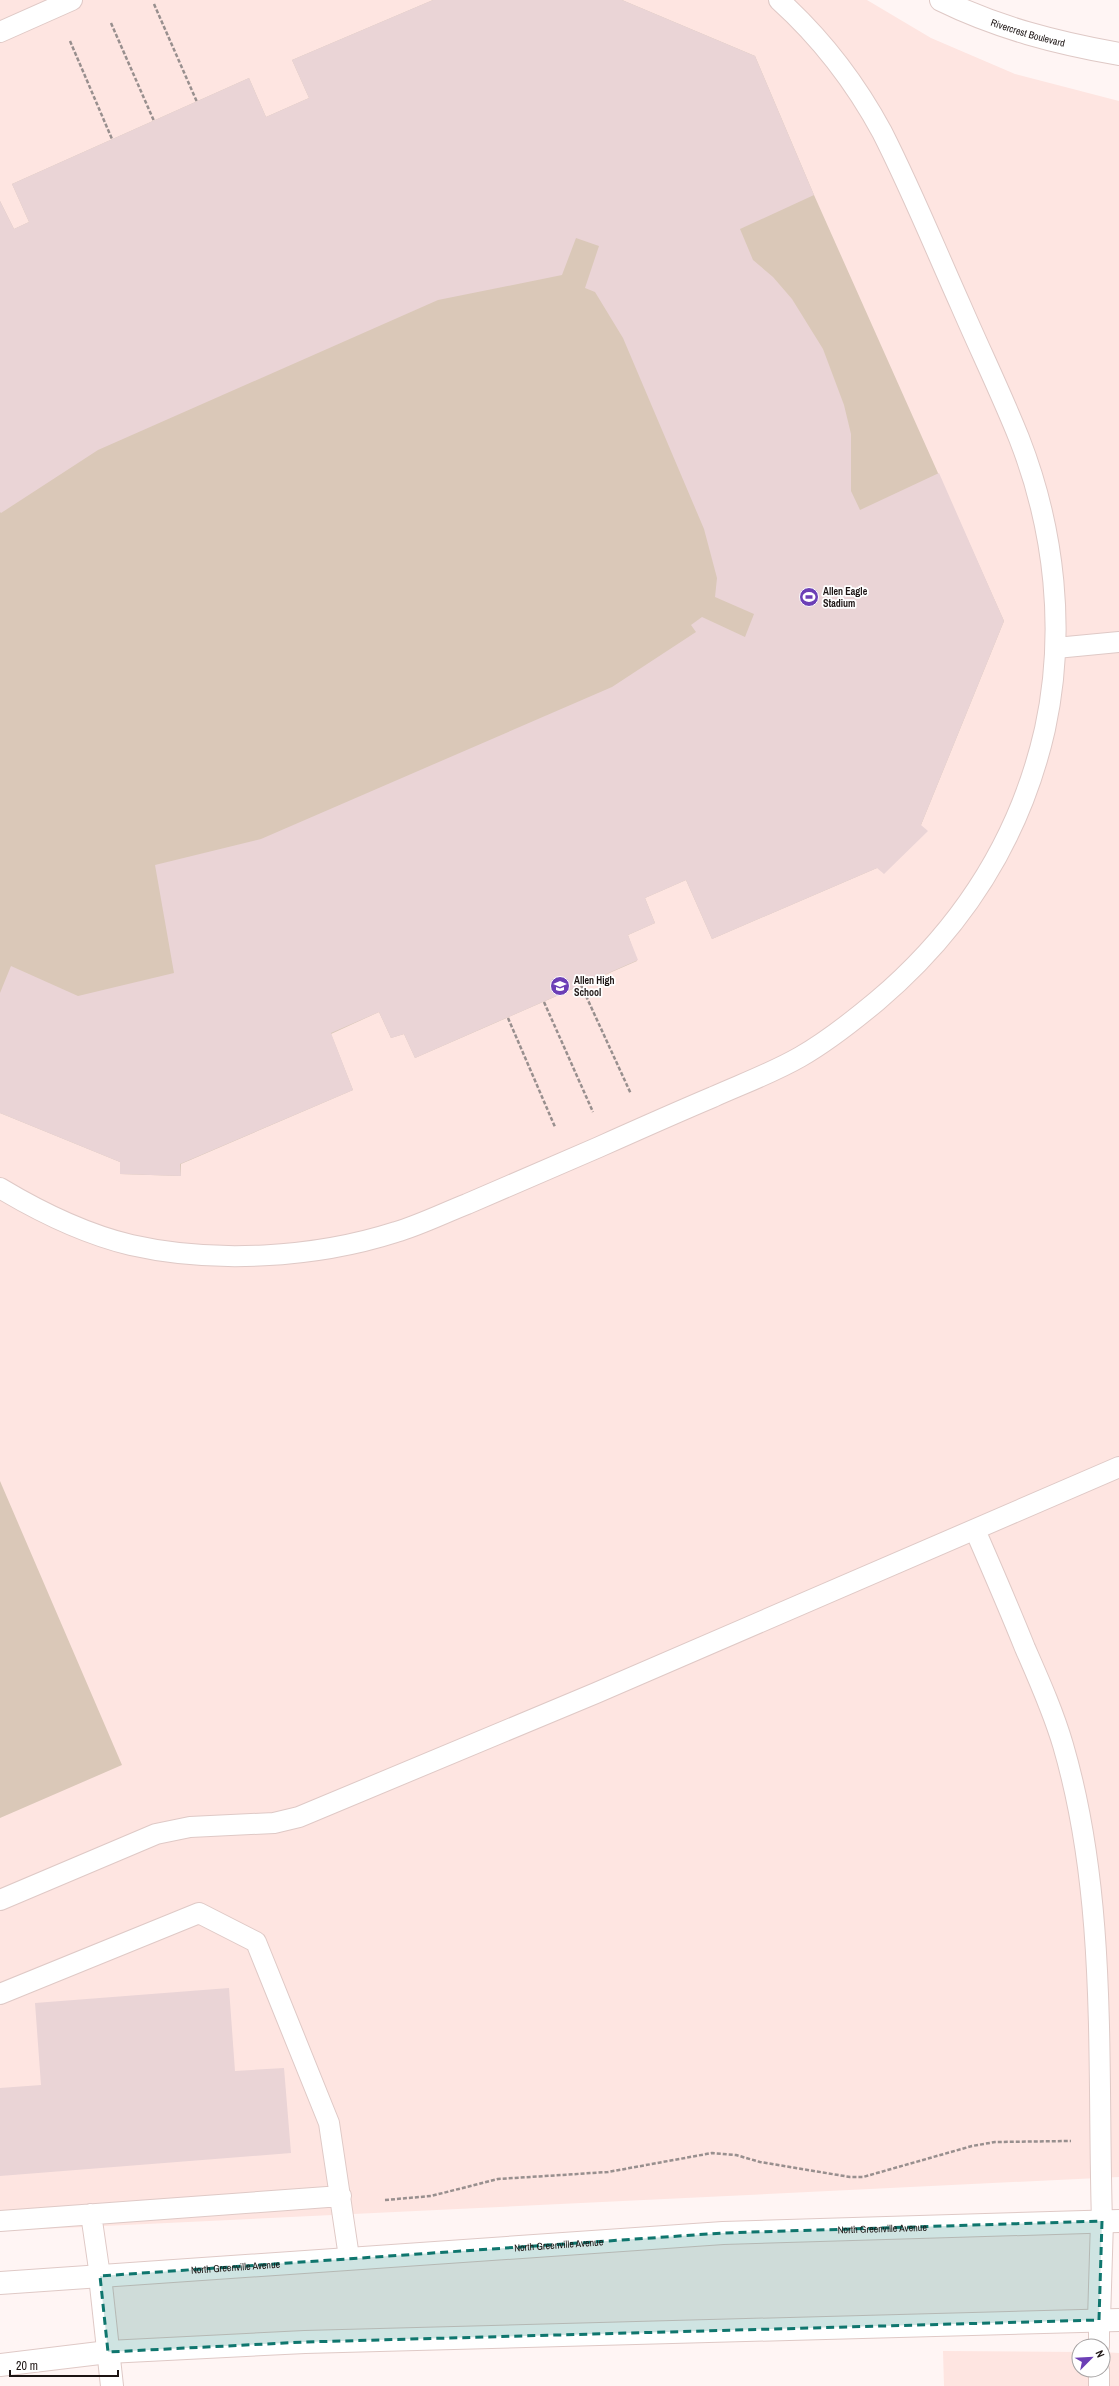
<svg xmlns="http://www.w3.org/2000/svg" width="1119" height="2386" viewBox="0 0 1119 2386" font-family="'Archivo Narrow',sans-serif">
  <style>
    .built { fill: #fee5e1 }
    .green { fill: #dac8b8 }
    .building { fill: #ead4d6 }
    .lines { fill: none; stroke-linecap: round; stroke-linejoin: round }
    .lane-casing { stroke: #dfc9c6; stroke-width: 22 }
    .street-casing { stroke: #dfc9c6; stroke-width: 24 }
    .secondary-casing { stroke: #dfc9c6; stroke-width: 24 }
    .path { stroke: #988f8e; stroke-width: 2.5; stroke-dasharray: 4 2; stroke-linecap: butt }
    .lane { stroke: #fff; stroke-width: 20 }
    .street { stroke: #fff; stroke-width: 22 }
    .secondary { stroke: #fff; stroke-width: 22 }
    .marked { fill: #0f766e; fill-opacity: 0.2; stroke: #0f766e; stroke-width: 3; stroke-dasharray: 8 5; stroke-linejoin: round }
    .labels { text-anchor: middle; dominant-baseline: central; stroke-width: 3.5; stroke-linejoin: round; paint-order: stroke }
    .street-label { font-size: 10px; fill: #1c1413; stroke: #fff }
    .poi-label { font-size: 10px; font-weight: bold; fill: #1c1413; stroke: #fff; text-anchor: start }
  </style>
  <rect width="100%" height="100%" fill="#fff5f4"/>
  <path class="built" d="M0,0H867L931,38L1015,74L1119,101V2177L0,2231Z
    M943,2351L1079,2352V2370H1103V2352L1119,2353V2386H944Z"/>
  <path class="green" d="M433,0H622L755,56L814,195L1004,621L921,825L877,868L712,939L686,880L645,898L655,923L628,935L637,961L415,1058L404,1034L391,1038L379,1012L331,1034L353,1090L181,1164V1176L120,1174V1162L0,1113V201L14,229L29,222L12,184L249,78L266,117L309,98L292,60Z
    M0,1481L122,1765L0,1818Z"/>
  <path class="building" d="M433,0H622L755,56L814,195L740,229L753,260L773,277L792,299L823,349L844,405L851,434V491L860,510L939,473L1004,621L921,825L928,831L884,874L877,868L712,939L686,880L645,898L655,923L628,935L638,960L415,1058L404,1034L391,1038L379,1012L331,1033L353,1090L180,1164L181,1176L120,1174V1162L0,1113V993L11,966L78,996L174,973L155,865L261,839L612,687L696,632L691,625L702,617L745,637L754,614L715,597L717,578L704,529L623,338L595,292L585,288L599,246L576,238L562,275L438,300L98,450L1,513L0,512V201L14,229L29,222L12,184L249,78L266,117L309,98L292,60Z
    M229,1988L235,2071L284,2068L291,2153L0,2176V2088L41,2085L35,2003Z"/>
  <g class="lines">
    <defs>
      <path id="lane" d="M0,32L72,0
        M1056,648L1119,642
        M0,1188C40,1212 85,1234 131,1245C214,1264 315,1258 396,1232C420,1225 444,1213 467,1204C511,1185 555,1166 599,1147C637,1130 675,1113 713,1097C742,1084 772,1073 800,1057C828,1041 853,1021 877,1001C963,928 1020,839 1045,729C1066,632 1055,530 1019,438C1001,393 980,350 961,306C935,248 911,189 882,132C855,82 821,38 779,0
        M975,1530C992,1569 1009,1608 1025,1648C1039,1680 1053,1711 1063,1745C1108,1899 1097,2062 1102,2221
        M0,1900L156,1834L190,1827L274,1823L299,1817L596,1693L1119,1467
        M0,1994L199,1913L256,1942L329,2123L349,2257
        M91,2214L100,2276
        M0,2221L341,2196
        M1099,2346V2320
        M1099,2370V2386"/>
      <path id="street" d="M100,2276L112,2386"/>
      <g id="secondary">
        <path id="s1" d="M941,0C998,28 1057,43 1119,54"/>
        <path id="s2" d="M0,2283L723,2233L1119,2221"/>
        <path d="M1099,2320L1102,2221"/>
        <path d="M0,2365L108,2352L305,2342L1119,2320"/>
      </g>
    </defs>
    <use href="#lane" class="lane-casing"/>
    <use href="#street" class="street-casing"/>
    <use href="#secondary" class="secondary-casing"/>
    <path class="path" d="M154,4L197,102
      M111,23L154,121
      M70,41L112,139
      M581,985L631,1094
      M544,1002L593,1112
      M508,1018L555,1127
      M385,2200L431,2196L498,2179L608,2172L712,2153L736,2155L760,2162L850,2177H863L972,2146L995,2142L1071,2141"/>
    <use href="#lane" class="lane"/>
    <use href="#street" class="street"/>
    <use href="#secondary" class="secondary"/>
  </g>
  <path class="marked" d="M1102,2221L1099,2320L305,2342L108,2352L100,2276L723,2233Z"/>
  <defs>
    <symbol id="stadium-disc" viewBox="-11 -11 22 22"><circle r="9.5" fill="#6c3fb6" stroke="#fff"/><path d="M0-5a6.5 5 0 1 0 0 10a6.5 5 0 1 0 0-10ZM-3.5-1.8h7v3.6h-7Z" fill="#fff"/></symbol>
    <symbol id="school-disc" viewBox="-11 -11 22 22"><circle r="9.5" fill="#6c3fb6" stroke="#fff"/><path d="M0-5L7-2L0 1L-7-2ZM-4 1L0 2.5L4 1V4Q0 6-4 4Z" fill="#fff"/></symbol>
  </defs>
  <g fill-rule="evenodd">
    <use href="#stadium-disc" x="798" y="586" width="22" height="22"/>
    <use href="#school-disc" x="549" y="975" width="22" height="22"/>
  </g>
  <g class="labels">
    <g class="street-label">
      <text stroke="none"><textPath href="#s1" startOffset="93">Rivercrest Boulevard</textPath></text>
      <text stroke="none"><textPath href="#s2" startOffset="884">North Greenville Avenue</textPath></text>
      <text stroke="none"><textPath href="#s2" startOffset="560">North Greenville Avenue</textPath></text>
      <text stroke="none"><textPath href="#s2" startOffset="236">North Greenville Avenue</textPath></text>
    </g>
    <g class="poi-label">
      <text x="823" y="591">Allen Eagle<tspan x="823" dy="12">Stadium</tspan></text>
      <text x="574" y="980">Allen High<tspan x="574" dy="12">School</tspan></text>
    </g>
  </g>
  <g transform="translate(1091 2358) rotate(66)"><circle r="19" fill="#ffffff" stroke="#a4a1a1"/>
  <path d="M0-3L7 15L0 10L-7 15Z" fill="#6c3fb6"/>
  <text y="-6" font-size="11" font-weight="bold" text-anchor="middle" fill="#1c1413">N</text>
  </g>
  <path d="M10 2370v6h108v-6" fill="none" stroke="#1c1413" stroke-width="2"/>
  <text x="16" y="2370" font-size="12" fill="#1c1413" stroke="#ffffff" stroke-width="3" paint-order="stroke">20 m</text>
</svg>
